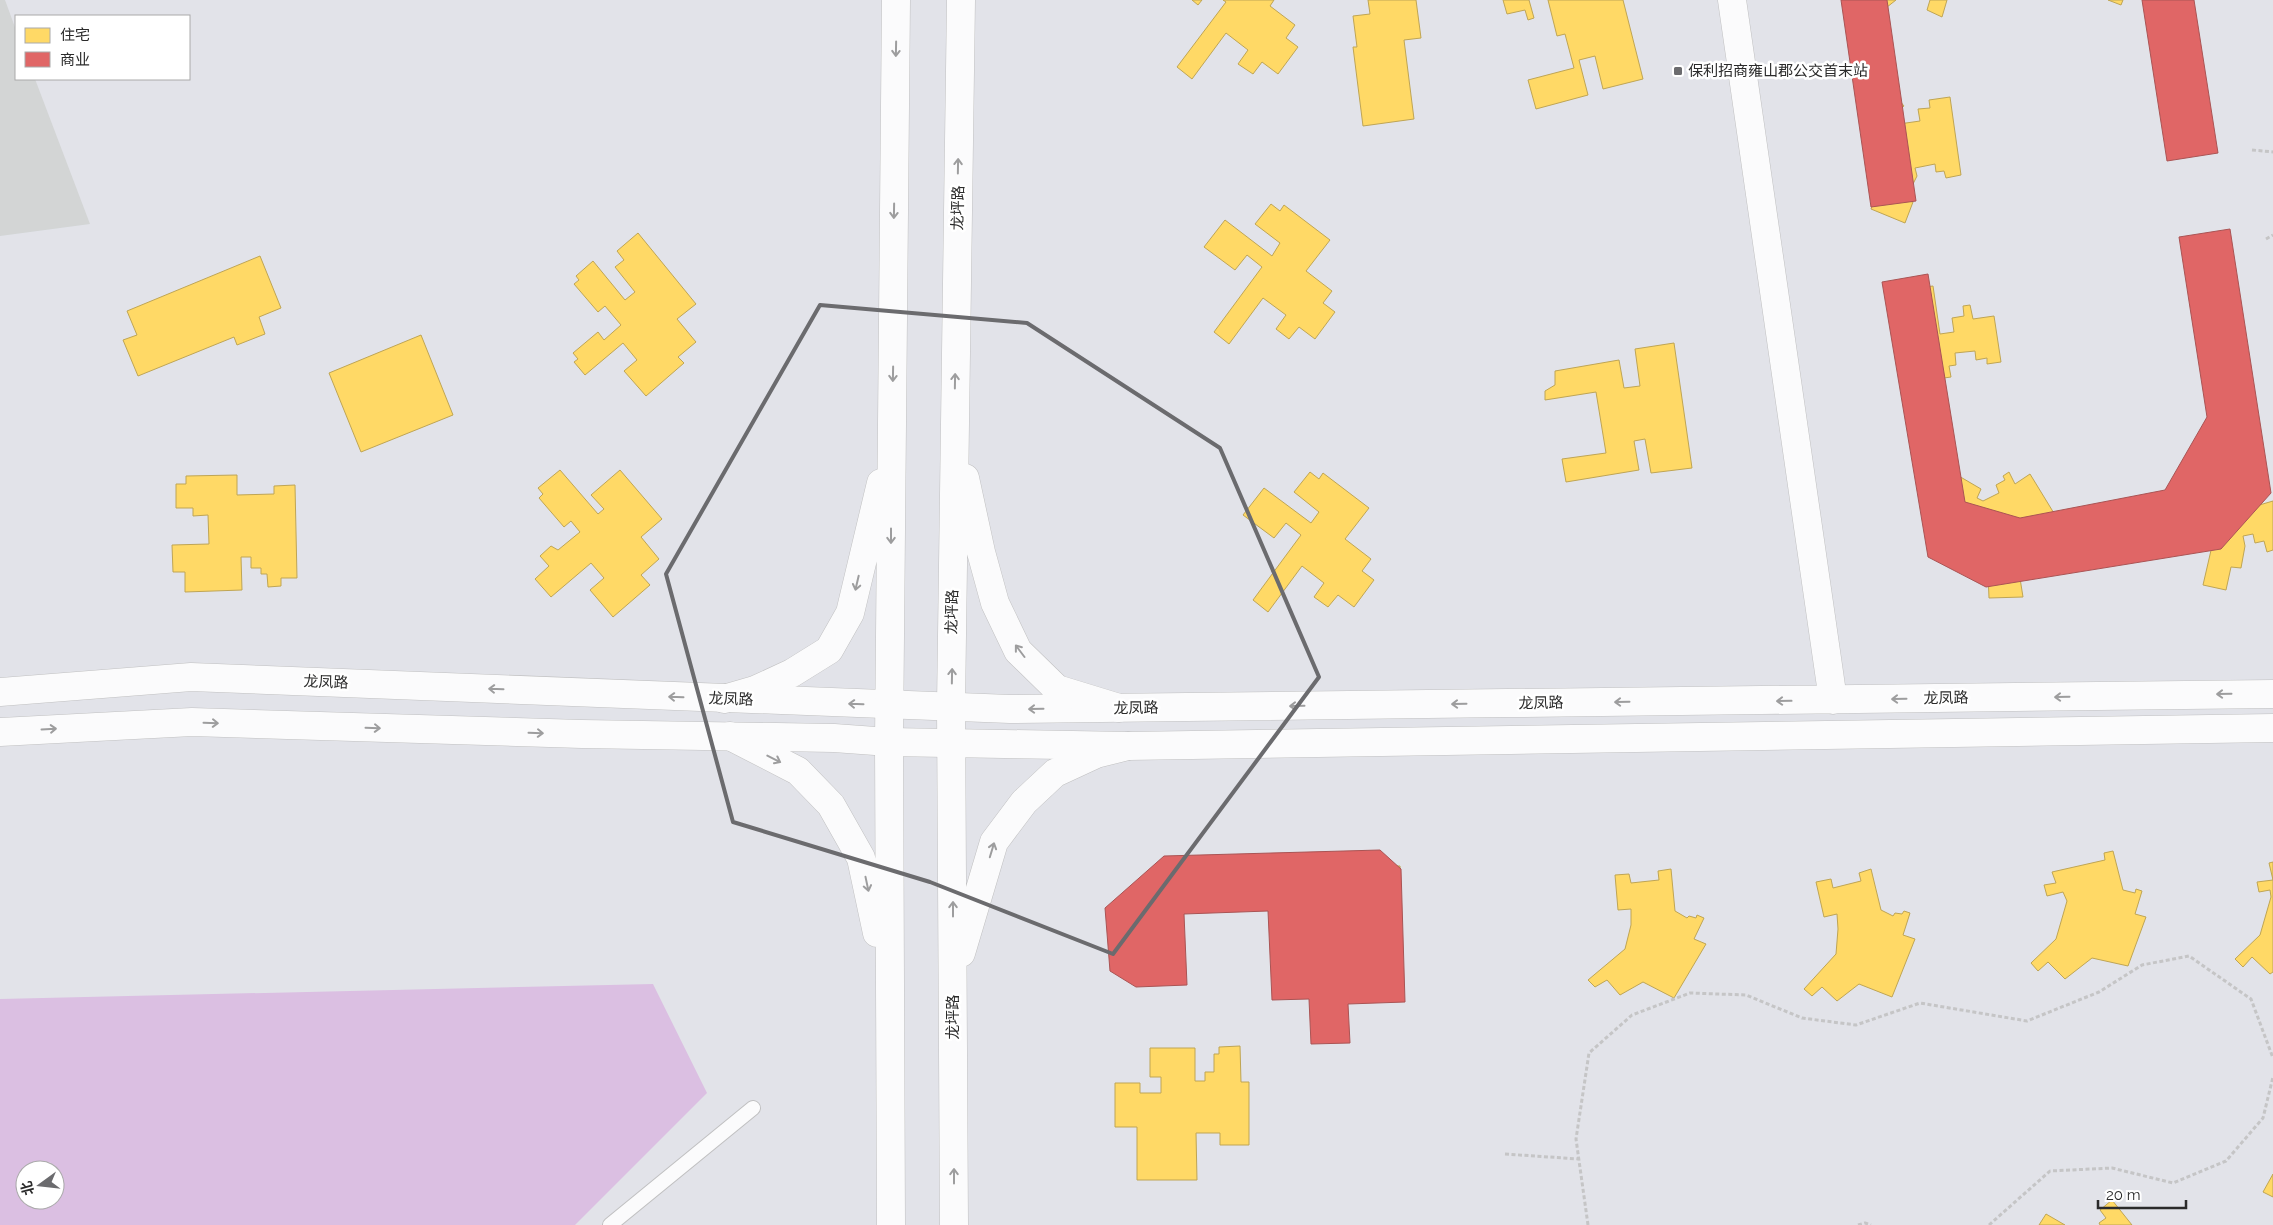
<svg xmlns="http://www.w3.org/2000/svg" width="2273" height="1225" viewBox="0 0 2273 1225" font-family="Raleway,'Noto Sans SC',sans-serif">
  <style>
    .industrial { fill: #d3d5d5 }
    .green { fill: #dbbfe2; fill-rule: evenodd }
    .homes { fill: #ffd966; stroke: #bfa554 }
    .shops { fill: #e06666; stroke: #aa5454 }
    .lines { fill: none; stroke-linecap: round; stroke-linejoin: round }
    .lane-casing { stroke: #c0c0c1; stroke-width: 16 }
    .street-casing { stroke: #c0c0c1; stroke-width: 29 }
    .secondary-casing { stroke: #c0c0c1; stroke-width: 29 }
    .path { stroke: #c5c5c6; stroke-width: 3; stroke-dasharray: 4 2.5; stroke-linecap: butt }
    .lane { stroke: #fbfbfc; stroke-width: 14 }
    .street { stroke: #fbfbfc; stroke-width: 28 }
    .secondary { stroke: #fbfbfc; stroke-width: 28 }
    .oneway { stroke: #9d9d9e }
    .marked { fill: none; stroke: #6b6b6e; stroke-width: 4; stroke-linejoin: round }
    .poi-dot { fill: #6b6b6e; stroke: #fff; stroke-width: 2 }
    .labels { text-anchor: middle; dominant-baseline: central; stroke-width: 5; stroke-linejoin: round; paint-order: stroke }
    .poi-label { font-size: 15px; fill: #2b2b2b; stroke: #fff; text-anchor: start }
    .street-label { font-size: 15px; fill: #2b2b2b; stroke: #fff }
  </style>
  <rect width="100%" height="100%" fill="#e2e3e9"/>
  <path class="industrial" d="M0,0H5L16,30V79H35L90,224L0,236Z"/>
  <path class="green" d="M653,984L707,1093L575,1225H0V999ZM25,1170H55V1200H25Z"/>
  <path class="homes" d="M1192,0H1202L1198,5Z
    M1223,0H1274L1270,6L1295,25L1286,38L1298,47L1278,74L1262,62L1253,74L1238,64L1248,50L1226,33L1192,79L1177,67L1226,2Z
    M1368,0H1416L1421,38L1404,40L1414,119L1363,126L1353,47H1357L1353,16L1370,14Z
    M1503,0H1529L1534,18L1528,20L1525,10L1507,14Z
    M1548,0H1623L1643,79L1603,89L1595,56L1579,60L1588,95L1536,109L1528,80L1574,68L1565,34L1557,36Z
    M1853,0H1896L1882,11L1889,20L1872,34L1847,6Z
    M1930,0H1947L1942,17L1927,10Z
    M2108,0H2123L2121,5Z
    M1885,83L1904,106L1894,114L1899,124L1920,121L1918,109L1930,108L1929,100L1950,97L1961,175L1946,178L1944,171L1936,172L1935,164L1915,168L1917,176L1905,200L1913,202L1905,223L1871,209L1887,167L1881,135L1860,102Z
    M1271,204L1280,211L1284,205L1330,240L1306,271L1332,291L1323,303L1335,312L1315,339L1299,327L1289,339L1276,329L1286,315L1263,298L1229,344L1214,332L1262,267L1247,255L1235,270L1204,247L1225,220L1272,256L1280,243L1255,224Z
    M638,233L696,304L677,319L696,342L678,357L684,363L646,396L624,371L637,360L623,343L585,375L574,362L578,359L573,353L598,332L604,340L621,325L605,306L598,312L574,284L579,280L576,276L593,261L625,300L635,292L615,267L624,260L617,251Z
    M260,256L281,308L259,317L265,334L237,345L234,337L138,376L123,340L137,335L127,311Z
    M1933,286L1940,334L1954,332L1952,318L1964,316L1963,306L1970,305L1973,319L1994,316L2001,362L1987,364V358L1976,360L1975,351L1955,353L1956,365L1949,366L1951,377L1944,378L1951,425L1912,430L1904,371L1920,369L1916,342L1900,344L1893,291Z
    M421,335L453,415L361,452L329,373Z
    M1674,343L1692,468L1651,473L1645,439L1634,441L1639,470L1566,482L1562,459L1606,453L1596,392L1545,400V391L1555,385V371L1619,360L1624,388L1640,386L1635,349Z
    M2203,465L2222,485L2216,492L2224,519L2244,514L2238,493L2252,490L2256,506L2273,501V550L2267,552L2264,541L2255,543L2253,534L2243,536L2245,546L2241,568L2231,567L2226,590L2203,585L2212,546L2200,507L2180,486Z
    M560,470L598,514L604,509L591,495L620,470L662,519L641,537L659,559L641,575L650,585L613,617L590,590L604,578L591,563L551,597L535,579L549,566L540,556L551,546L558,550L580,532L571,521L564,527L539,498L543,494L538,488Z
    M1310,472L1319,479L1323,473L1369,508L1345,539L1371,559L1362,571L1374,580L1354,607L1338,595L1328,607L1314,597L1324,583L1302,566L1268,612L1253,600L1301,535L1286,523L1274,538L1243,515L1264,488L1311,523L1319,512L1294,492Z
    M1952,472L1981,489L1977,498L1983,501L1999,493L1996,485L2005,480L2003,476L2009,472L2015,484L2030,474L2063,528L2043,541L2038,531L2030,536L2025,529L2017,534L2022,542L2027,570L2019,572L2023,597L1989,598L1987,548L1970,522L1937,501Z
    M237,475V495L274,494V486L295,485L297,578H281V586L268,587L267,574H261V568H251V557H241L242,590L185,592V572H173L172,545L209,544L208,515L193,516V508H176V484H186V476Z
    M2113,851L2123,890L2135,893L2136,889L2142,891L2135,914L2146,917L2128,966L2092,958L2065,979L2048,962L2038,971L2031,963L2056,939L2067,901L2063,892L2047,896L2044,885L2056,883L2052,872L2105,860L2104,853Z
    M2273,862V972L2270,974L2252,957L2243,967L2235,959L2260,935L2271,897L2270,890L2259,892L2257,882L2273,880L2269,863Z
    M1329,865H1356V888H1365L1364,879H1375V868L1392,870L1393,866H1400L1402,958H1374L1373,946H1362V938L1342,939L1343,956L1353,955L1354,965L1365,964L1366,989L1348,990V983L1340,984V995L1295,996L1294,977H1278V964H1288L1287,956L1298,955L1297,939L1286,940V934H1275L1274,922L1279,923V907H1290L1289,900H1305V919H1330Z
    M1671,869L1675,911L1687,918L1689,916L1696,918L1697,915L1704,918L1694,939L1706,944L1674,998L1643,982L1620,995L1607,980L1595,987L1588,980L1625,949L1631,925V909L1618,910L1615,875L1629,874L1631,883L1659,880L1658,871Z
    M1871,869L1881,910L1893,916L1895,913L1902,914L1904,911L1910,913L1903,935L1915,939L1892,997L1859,984L1837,1001L1822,987L1812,996L1804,989L1836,954L1838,929L1837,914L1824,917L1816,882L1831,879L1833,888L1861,881L1859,873Z
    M1240,1046L1241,1082H1249V1145H1220V1133H1196L1197,1180H1137V1127H1115V1083H1140V1093H1161V1077H1150V1048H1195V1081H1205V1072H1214V1054H1219V1047Z
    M2273,1174V1197L2263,1192Z
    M2112,1200L2132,1225H2100L2099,1223L2106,1218L2100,1210Z
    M2046,1214L2065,1225H2039Z"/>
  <path class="shops" d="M1841,0H1887L1916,201L1871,207Z
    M2142,0H2194L2218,153L2167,161Z
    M2230,229L2271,493L2221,549L1986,587L1928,557L1882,282L1928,274L1965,502L2020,518L2165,490L2207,417L2179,237Z
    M1380,850L1401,869L1405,1002L1348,1004L1350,1043L1311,1044L1309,999L1272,1000L1268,911L1184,914L1187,985L1136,987L1110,971L1105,908L1164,856Z"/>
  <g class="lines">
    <defs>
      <path id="lane" d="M610,1225L753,1108"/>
      <path id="street" d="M1732,0L1833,700
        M0,692L191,677L1010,709L2273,694
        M0,732L192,722L582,734L834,738L889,742L1128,746L2273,728"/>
      <path id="secondary" d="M965,478L981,552L995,603L1018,651L1057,689L1119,708
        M724,699L755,690L792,673L829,650L850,613L881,483
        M730,736L798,771L831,805L861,858L877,933
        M961,953L994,842L1024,802L1055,773L1096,754L1128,746
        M891,1225L889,742L896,0
        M954,1225L951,706L961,0"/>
    </defs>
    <use href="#lane" class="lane-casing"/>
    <use href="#street" class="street-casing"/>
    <use href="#secondary" class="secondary-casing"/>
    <path class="path" d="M2252,150L2273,152
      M2266,239L2273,235
      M1505,1154L1579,1159
      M1588,1225L1576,1139L1589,1053L1632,1015L1690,993L1746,995L1802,1018L1856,1025L1920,1003L2027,1021L2099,992L2142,965L2189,956L2251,999L2273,1058
      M1858,1225L1865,1223L1871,1225
      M1989,1225L2050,1171L2112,1168L2173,1183L2226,1161L2263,1118L2273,1077"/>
    <use href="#lane" class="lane"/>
    <use href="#street" class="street"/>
    <use href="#secondary" class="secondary"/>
  </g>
  <defs><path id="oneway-shaft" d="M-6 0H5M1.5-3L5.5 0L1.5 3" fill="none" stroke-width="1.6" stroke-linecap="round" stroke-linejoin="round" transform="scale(1.25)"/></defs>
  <g class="oneway">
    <use href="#oneway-shaft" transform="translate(896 49) rotate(91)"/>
    <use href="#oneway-shaft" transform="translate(958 166) rotate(-89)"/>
    <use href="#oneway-shaft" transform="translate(894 211) rotate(91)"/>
    <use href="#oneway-shaft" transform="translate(893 374) rotate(91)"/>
    <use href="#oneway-shaft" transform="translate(955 381) rotate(-89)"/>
    <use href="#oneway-shaft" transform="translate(891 536) rotate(90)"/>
    <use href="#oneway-shaft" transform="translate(857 583) rotate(103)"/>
    <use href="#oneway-shaft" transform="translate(1020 651) rotate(-127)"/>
    <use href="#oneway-shaft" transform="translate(952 676) rotate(-89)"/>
    <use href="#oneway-shaft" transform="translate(496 689) rotate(-178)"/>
    <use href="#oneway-shaft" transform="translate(2224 694) rotate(179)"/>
    <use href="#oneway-shaft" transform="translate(676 697) rotate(-178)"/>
    <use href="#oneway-shaft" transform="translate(2062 697) rotate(179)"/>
    <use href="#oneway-shaft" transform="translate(1899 699) rotate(179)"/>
    <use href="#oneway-shaft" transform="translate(1784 701) rotate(179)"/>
    <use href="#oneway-shaft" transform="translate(1622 702) rotate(179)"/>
    <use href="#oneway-shaft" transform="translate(856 704) rotate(-178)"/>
    <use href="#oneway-shaft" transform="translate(1459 704) rotate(179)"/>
    <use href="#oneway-shaft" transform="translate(1297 706) rotate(179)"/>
    <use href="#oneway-shaft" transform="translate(1036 709) rotate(179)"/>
    <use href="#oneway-shaft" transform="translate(211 723) rotate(2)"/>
    <use href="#oneway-shaft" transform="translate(373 728) rotate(2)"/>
    <use href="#oneway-shaft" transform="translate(49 729) rotate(-3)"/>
    <use href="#oneway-shaft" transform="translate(536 733) rotate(2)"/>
    <use href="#oneway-shaft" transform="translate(774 759) rotate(27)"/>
    <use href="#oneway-shaft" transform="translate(992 850) rotate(-73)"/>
    <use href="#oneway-shaft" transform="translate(867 884) rotate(78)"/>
    <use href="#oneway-shaft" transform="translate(953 909) rotate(-90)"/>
    <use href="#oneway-shaft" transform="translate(954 1176) rotate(-90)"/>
  </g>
  <path class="marked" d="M820,305L1027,323L1220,448L1319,677L1113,954L930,882L733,822L666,574Z"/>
  <rect class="poi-dot" x="1673" y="66" width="10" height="10" rx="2.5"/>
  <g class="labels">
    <g class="poi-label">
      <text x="1688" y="71">保利招商雍山郡公交首末站</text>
    </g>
    <g class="street-label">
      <text transform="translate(958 208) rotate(-89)">龙坪路</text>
      <text transform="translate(952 612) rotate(-89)">龙坪路</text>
      <text transform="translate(326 682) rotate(2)">龙凤路</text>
      <text transform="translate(1946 698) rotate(-1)">龙凤路</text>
      <text transform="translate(731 699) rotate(2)">龙凤路</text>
      <text transform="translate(1541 703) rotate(-1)">龙凤路</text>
      <text transform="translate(1136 708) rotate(-1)">龙凤路</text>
      <text transform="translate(953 1017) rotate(-90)">龙坪路</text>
    </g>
  </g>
  <rect x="15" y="15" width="175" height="65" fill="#ffffff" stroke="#aaaaaa"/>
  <rect x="25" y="28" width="25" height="15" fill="#ffd966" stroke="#aaaaaa"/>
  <text x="60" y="40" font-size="15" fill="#2b2b2b">住宅</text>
  <rect x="25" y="52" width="25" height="15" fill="#e06666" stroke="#aaaaaa"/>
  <text x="60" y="65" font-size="15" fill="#2b2b2b">商业</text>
  <g transform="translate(40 1185) rotate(255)"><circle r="24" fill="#ffffff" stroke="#aaaaaa"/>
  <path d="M0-4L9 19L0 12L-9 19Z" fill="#6b6b6e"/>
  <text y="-8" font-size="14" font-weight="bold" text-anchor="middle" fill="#2b2b2b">北</text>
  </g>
  <path d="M2098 1200v8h88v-8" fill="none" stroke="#2b2b2b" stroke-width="2.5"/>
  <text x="2106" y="1200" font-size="15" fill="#2b2b2b" stroke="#ffffff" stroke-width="4" paint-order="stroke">20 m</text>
</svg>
